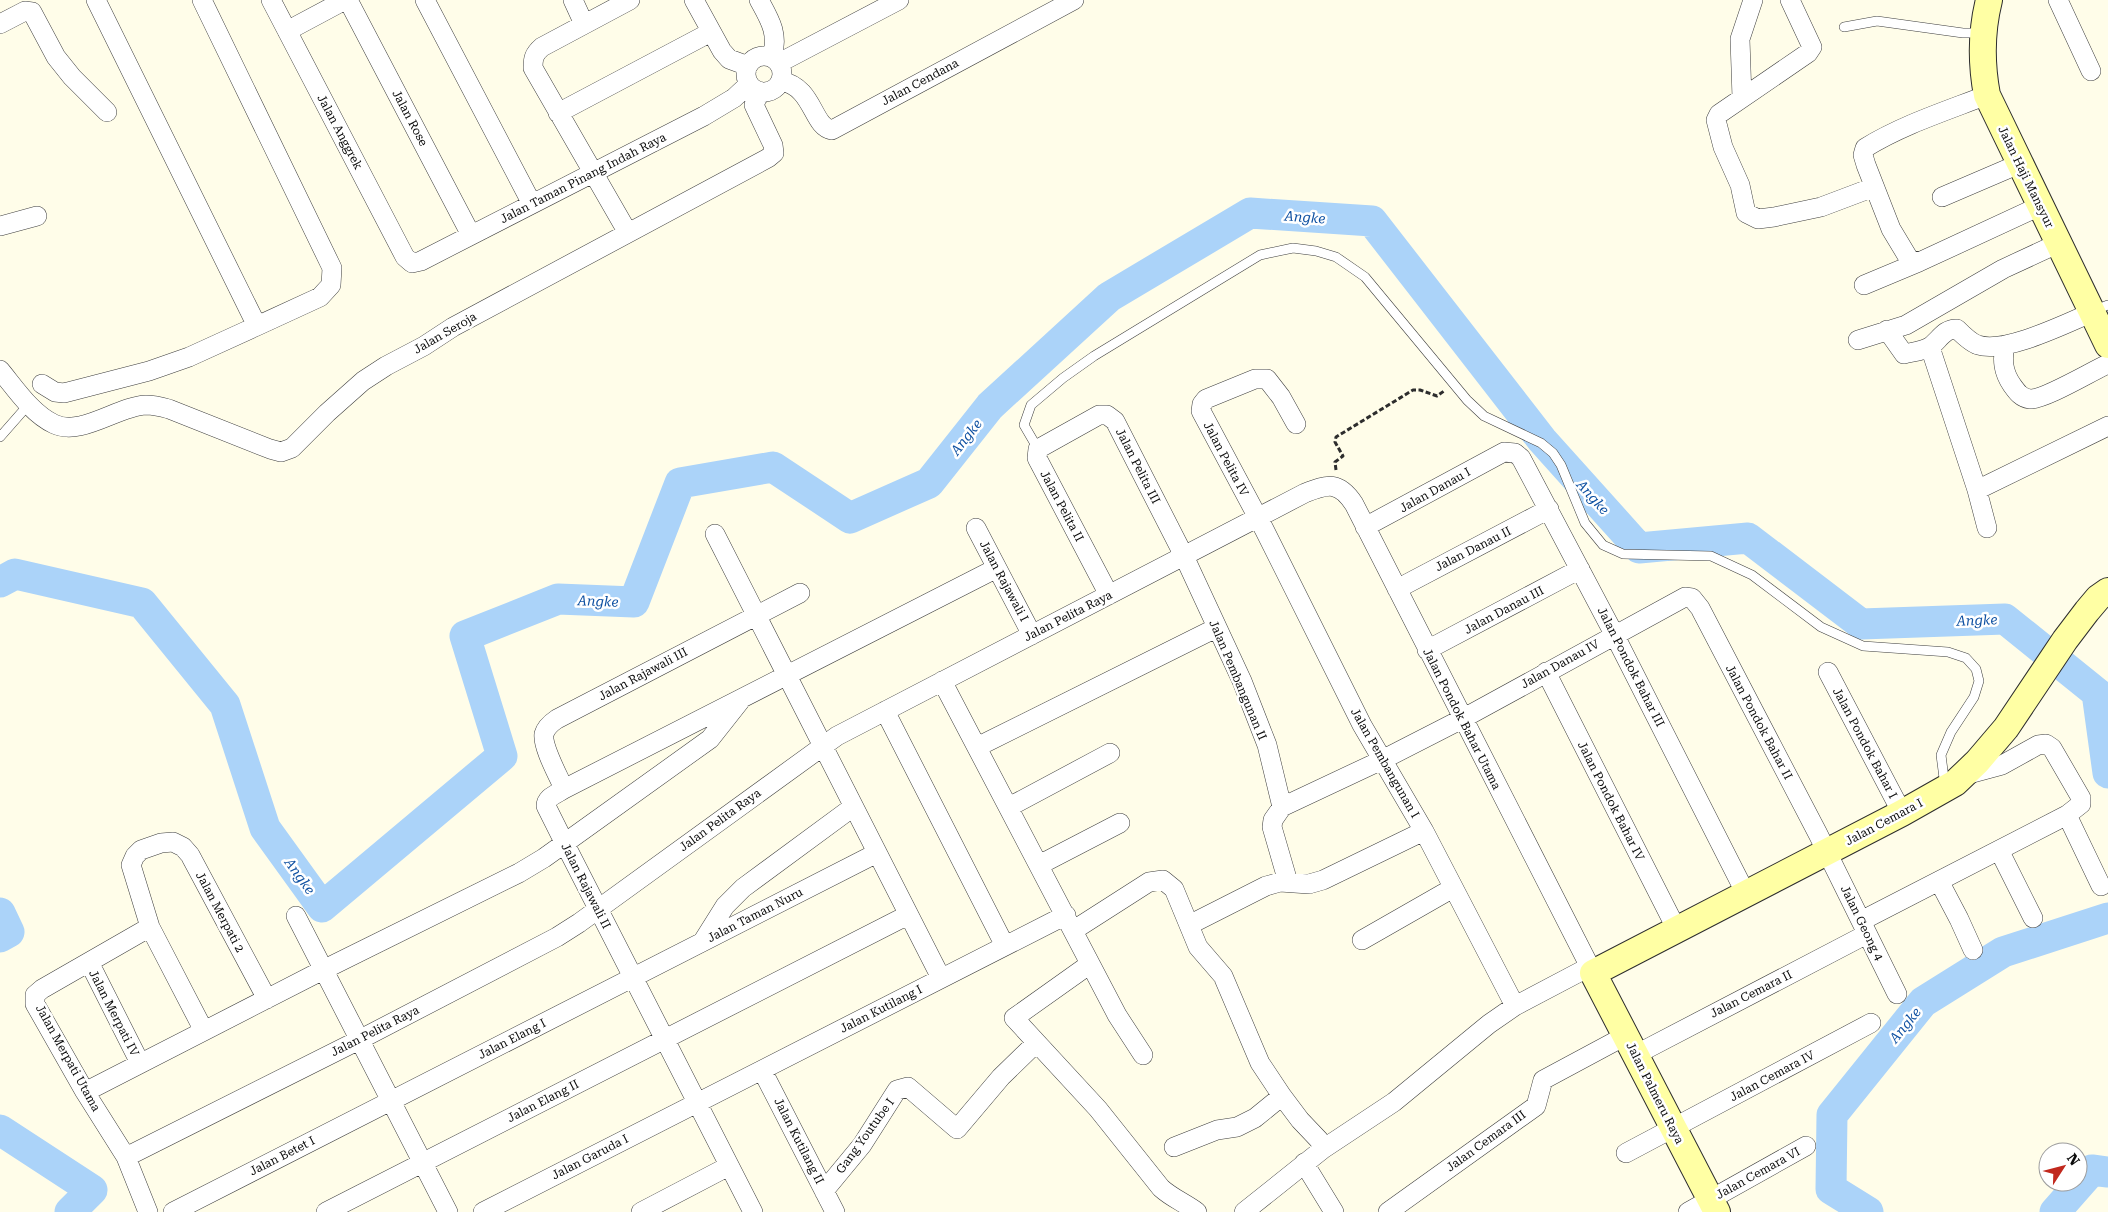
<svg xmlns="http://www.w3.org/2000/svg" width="2108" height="1212" viewBox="0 0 2108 1212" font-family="'Roboto Serif',serif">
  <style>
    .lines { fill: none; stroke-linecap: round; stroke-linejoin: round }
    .river { stroke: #abd3f9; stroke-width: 31 }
    .lane-casing { stroke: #3e3e3e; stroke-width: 10 }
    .street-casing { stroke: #3e3e3e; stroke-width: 20 }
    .secondary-casing { stroke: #2d2d2d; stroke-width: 28 }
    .path { stroke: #2d2d2d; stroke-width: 3; stroke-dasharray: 5 2.5; stroke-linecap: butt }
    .lane { stroke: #fff; stroke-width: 9 }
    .street { stroke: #fff; stroke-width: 19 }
    .secondary { stroke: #ffffa4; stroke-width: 26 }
    .labels { text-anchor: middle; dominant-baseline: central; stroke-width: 5; stroke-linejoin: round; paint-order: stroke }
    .street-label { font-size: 12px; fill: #0b0b0b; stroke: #fff }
    .water-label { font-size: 14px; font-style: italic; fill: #0f51a2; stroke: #fff }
  </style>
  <rect width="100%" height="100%" fill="#fffde9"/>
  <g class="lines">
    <path class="river" d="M0,582L15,574L142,603L225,705L265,828L322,907L502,756L465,636L558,599L634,602L680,483L773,467L850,518L929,483L990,406L1109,297L1250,213L1372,221L1542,440L1639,548L1748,538L1861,624L2005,619L2097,693L2108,773
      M0,913L9,932L0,937
      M0,1130L92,1190L70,1212
      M1868,1212L1831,1189L1832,1115L1923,1002L2003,952L2108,918
      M2055,1212L2092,1170L2108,1172"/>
    <defs>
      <path id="lane" d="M1844,27L1877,21L1963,33H1982
        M2093,311L2108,305
        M0,437L29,404
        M1038,449L1024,425L1031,405L1063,378L1094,356L1260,255L1293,248L1316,251L1336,257L1365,277L1467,400L1484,416L1541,443L1553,453L1561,465L1585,523L1603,545L1623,554L1711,556L1752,575L1821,627L1863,646L1948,652L1966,658L1976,669L1979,681L1974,697L1951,732L1941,755L1945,786"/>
      <path id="street" d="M96,0L257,326L320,297L331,285L332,268L202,0
        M271,0L405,257L412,263L421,261L704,116L734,98L749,84
        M348,0L471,235
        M425,0L532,204
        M573,0L584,24
        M694,0L722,51L729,59L748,66
        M759,0C770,20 779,34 772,57
        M1790,0L1812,47L1808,53L1719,114L1716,120L1723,147L1740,185L1746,213L1758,219L1774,217L1821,207L1874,187
        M2058,0L2091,71
        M0,24L25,11L32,12L56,57L72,77L107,112
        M287,31L345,0
        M746 74a18 18 0 1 1 36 0a18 18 0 1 1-36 0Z
        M779,63L899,0
        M781,81C814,87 812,127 832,130L1074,0
        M1987,95C1946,111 1902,125 1865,148L1863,155L1866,165L1891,229L1909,259L1919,262L2040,206
        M1742,98L1740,39L1753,0
        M558,113L711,32
        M1942,197L2019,164
        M0,226L37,216
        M628,233L533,68C533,58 534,54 542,47L630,0
        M1864,285L1919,262
        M1887,330L1904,354C1912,352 1924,351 1931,346C1939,340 1945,328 1957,329C1962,334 1971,343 1978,345C2005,354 2067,323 2093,312
        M1858,340L1906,325L2003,269L2059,243
        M2005,345C2002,360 2003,372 2012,385C2017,392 2021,398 2030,399C2044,400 2092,371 2108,364
        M1930,347L1977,490L1987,528
        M0,370C15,388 32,414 54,424C81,437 118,406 146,405C154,405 162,407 169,409L270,449L281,452L292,448L327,413L363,381L386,366L424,346L453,327L768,158L774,153L773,145L754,105L757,98L762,92
        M42,384L55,392L64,393L149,371L189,357L257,326
        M1296,424L1281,397L1267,379H1255L1206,399L1202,404L1201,411L1264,529L1362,725L1424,831L1515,1006
        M1977,490L2108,426
        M1365,527L1504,452L1515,453L1521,458L1614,634L1746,894
        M976,528L1032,635
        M715,534L941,978
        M1397,589L1549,509
        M1109,595L1037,458L1038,449L1099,415H1107L1115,421L1184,556L1242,681L1267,745L1282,807
        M1427,650L1580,569
        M1546,672L1677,930
        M1828,672L1902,813
        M942,681L1117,1015L1143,1055
        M885,711L1005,946
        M977,747L1216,628
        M564,789C559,777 542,747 544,734C546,727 551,723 557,719L800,593
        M1009,807L1110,753
        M2067,815L2101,886
        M1999,850L2033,918
        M1039,865L1120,823
        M1939,881L1959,919L1973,950
        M1288,882L1272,827L1273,820L1282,807L1382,760L1462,719L1685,597L1692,598L1700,608L1818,834L1897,994
        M296,916L448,1212
        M1861,921L2067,815L2081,804V798L2052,748L2046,744L2038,745L2002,765L1965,775
        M1189,925L1266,886L1280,882L1309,884L1323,880L1424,831
        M1074,930L1149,882L1163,880L1174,889L1198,947L1223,976L1260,1063L1282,1096L1255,1118L1237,1127L1217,1130L1174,1147
        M1362,940L1453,888
        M703,941L725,906L743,888L853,807
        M89,962L140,1063
        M1090,964L1014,1018L1098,1109L1161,1188C1172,1198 1185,1203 1197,1212
        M204,1031L150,927L131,865L135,856L141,850L161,843L173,842L183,847L190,855L267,999
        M1635,1055L1867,934
        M762,1070L835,1212
        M85,1092L323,970L519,873L544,858L710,739L740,701
        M1282,1096L1300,1120L1319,1140L1323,1149
        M1626,1153L1871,1023
        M126,1157L359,1040L557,937L579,923L837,736L1305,493C1328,484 1339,481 1354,504L1593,973
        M1304,1163L1334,1212
        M824,1191L862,1145L897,1090L908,1087L957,1129L1001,1077L1036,1043
        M148,1212L126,1157L85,1092L35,1004V995L42,989L150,927
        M173,1212L877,853
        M326,1212L908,915
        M483,1212L1066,915
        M641,1212L729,1166
        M753,1212L565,844L546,806C546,797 557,794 564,789L997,568
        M1244,1212L1323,1149L1394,1102L1489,1024L1515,1006L1589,967
        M1388,1212L1536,1106L1543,1080L1625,1036
        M1688,1212L1806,1146"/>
      <path id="secondary" d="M1989,0C1981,32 1981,63 1987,95L2108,345
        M1717,1212L1593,973L1902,813L1955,783L1977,762L2006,728L2065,640L2087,611L2098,598L2108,591"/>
    </defs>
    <use href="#lane" class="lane-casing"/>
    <use href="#street" class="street-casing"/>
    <use href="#secondary" class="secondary-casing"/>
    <path class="path" d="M1336,470L1335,462L1343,456L1335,442L1336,437L1413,390H1420L1437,396L1444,391"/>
    <use href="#lane" class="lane"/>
    <use href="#street" class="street"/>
    <use href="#secondary" class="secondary"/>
  </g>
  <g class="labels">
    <g class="street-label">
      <text transform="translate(920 82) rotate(-28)">Jalan Cendana</text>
      <text transform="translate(410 118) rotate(62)">Jalan Rose</text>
      <text transform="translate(340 132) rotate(62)">Jalan Anggrek</text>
      <text transform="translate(2026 177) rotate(64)">Jalan Haji Mansyur</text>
      <text transform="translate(583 178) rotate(-27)">Jalan Taman Pinang Indah Raya</text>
      <text transform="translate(445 333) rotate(-30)">Jalan Seroja</text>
      <text transform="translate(1226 459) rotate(62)">Jalan Pelita IV</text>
      <text transform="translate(1138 466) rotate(63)">Jalan Pelita III</text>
      <text transform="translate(1435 490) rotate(-29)">Jalan Danau I</text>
      <text transform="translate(1062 506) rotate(62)">Jalan Pelita II</text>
      <text transform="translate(1473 549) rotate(-27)">Jalan Danau II</text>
      <text transform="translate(1004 581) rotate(62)">Jalan Rajawali I</text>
      <text transform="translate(1504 610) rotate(-28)">Jalan Danau III</text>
      <text transform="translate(1068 616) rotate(-27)">Jalan Pelita Raya</text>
      <text transform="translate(1560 664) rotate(-29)">Jalan Danau IV</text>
      <text transform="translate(1631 667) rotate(63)">Jalan Pondok Bahar III</text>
      <text transform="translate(643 674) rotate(-28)">Jalan Rajawali III</text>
      <text transform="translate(1238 680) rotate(67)">Jalan Pembangunan II</text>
      <text transform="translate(1462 719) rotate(63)">Jalan Pondok Bahar Utama</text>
      <text transform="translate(1759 722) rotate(62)">Jalan Pondok Bahar II</text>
      <text transform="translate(1865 743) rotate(62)">Jalan Pondok Bahar I</text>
      <text transform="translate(1385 763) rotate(60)">Jalan Pembangunan I</text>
      <text transform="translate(1611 801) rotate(63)">Jalan Pondok Bahar IV</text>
      <text transform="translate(720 820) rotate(-36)">Jalan Pelita Raya</text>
      <text transform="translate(1884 822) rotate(-28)">Jalan Cemara I</text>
      <text transform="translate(586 886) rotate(63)">Jalan Rajawali II</text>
      <text transform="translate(220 912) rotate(62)">Jalan Merpati 2</text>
      <text transform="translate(755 915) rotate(-27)">Jalan Taman Nuru</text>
      <text transform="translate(1862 923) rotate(64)">Jalan Geong 4</text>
      <text transform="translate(1751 994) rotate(-27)">Jalan Cemara II</text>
      <text transform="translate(881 1009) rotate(-27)">Jalan Kutilang I</text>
      <text transform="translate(114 1013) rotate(63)">Jalan Merpati IV</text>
      <text transform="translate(375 1031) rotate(-27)">Jalan Pelita Raya</text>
      <text transform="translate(512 1039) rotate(-27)">Jalan Elang I</text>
      <text transform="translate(68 1058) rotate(61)">Jalan Merpati Utama</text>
      <text transform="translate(1772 1076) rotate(-28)">Jalan Cemara IV</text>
      <text transform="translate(1655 1093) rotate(63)">Jalan Palmeru Raya</text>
      <text transform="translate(543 1101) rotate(-27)">Jalan Elang II</text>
      <text transform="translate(865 1136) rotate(-54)">Gang Youtube I</text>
      <text transform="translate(799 1141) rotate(63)">Jalan Kutilang II</text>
      <text transform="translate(1486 1141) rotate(-36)">Jalan Cemara III</text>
      <text transform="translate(282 1156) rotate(-27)">Jalan Betet I</text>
      <text transform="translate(590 1157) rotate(-27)">Jalan Garuda I</text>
      <text transform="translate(1758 1173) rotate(-29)">Jalan Cemara VI</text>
    </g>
    <g class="water-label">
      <text transform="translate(1305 217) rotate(4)">Angke</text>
      <text transform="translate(966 437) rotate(-52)">Angke</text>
      <text transform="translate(1593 497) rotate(48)">Angke</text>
      <text transform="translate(598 601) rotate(2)">Angke</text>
      <text transform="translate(1977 620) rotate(-2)">Angke</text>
      <text transform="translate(300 876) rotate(54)">Angke</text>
      <text transform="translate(1905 1025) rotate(-51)">Angke</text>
    </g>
  </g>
  <g transform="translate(2063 1167) rotate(54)"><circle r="24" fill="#ffffff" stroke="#9d9d9d"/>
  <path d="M0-4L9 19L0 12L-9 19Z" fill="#c1281d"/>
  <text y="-8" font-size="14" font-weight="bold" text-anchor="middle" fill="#0b0b0b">N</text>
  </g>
</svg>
